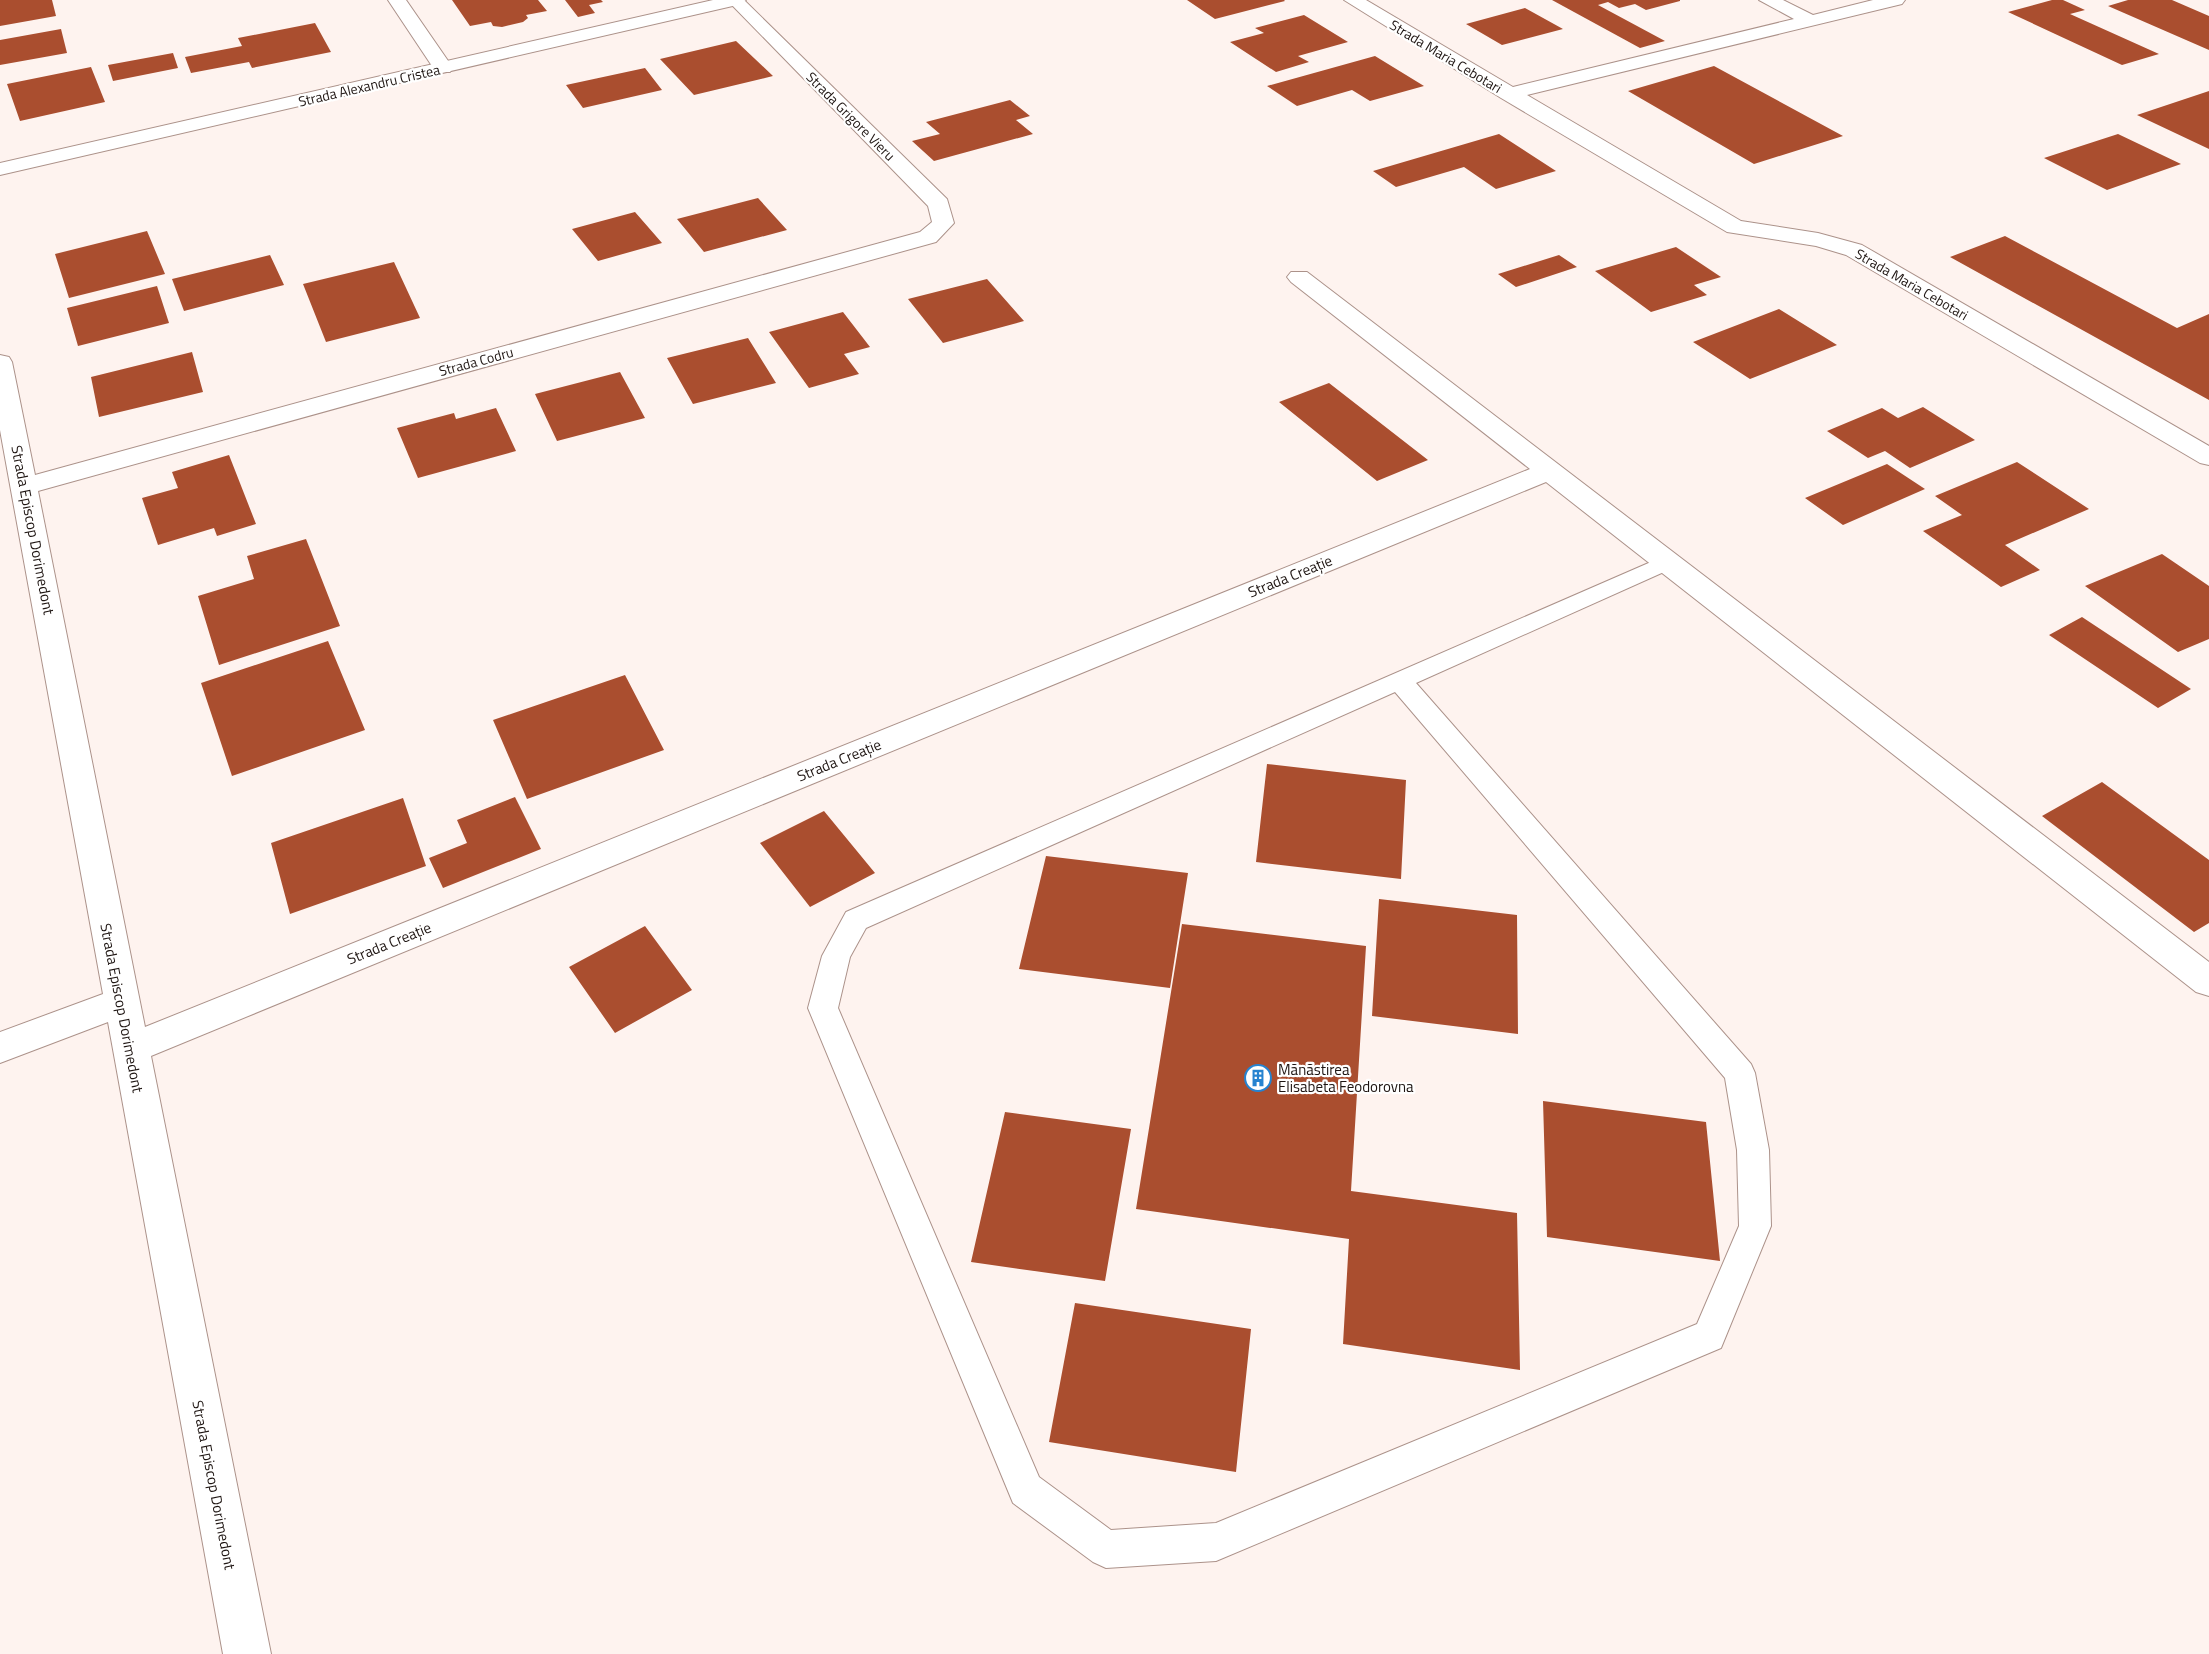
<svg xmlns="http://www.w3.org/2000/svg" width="2209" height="1654" viewBox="0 0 2209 1654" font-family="'Titillium Web',sans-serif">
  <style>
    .building { fill: #aa4e2f }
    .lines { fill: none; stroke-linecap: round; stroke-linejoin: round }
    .service-casing { stroke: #ac928a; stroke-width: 2 }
    .minor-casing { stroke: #ac928a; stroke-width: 2 }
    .tertiary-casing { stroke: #ac928a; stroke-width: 2 }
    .service { fill: #fff; fill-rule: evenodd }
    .minor { fill: #fff; fill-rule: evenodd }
    .tertiary { fill: #fff; fill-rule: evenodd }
    .labels { text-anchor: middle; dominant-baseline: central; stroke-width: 4.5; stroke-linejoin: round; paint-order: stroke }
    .far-street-label { font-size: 14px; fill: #1e1512; stroke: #fff }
    .street-label { font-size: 15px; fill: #1e1512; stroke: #fff }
    .poi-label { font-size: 15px; fill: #1e1512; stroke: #fff; text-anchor: start }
  </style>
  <rect width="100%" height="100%" fill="#fef3ef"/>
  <path class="building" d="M0,0H52L56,16L0,26Z
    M452,0H538L547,11L526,15L528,18L523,22L502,27L493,26L491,22L470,26Z
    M565,0H601L603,2L589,5L595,13L578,17Z
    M1187,0H1284L1285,1L1215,19Z
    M1552,0H1680V1L1646,10L1635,4L1619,8L1608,2L1598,5L1665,41L1640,48Z
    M2052,0H2063L2085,10L2070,14L2159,54L2122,65L2008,12Z
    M2128,0H2172L2209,16V50L2108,6Z
    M1525,8L1563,29L1502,45L1466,24Z
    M1304,15L1348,42L1298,56L1309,62L1276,72L1230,42L1264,33L1255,28Z
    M315,23L331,52L252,68L249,62L191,73L185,57L242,46L238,38Z
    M61,29L67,53L0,65V40Z
    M736,41L773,76L694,95L660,59Z
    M173,53L178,68L113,81L108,65Z
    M1375,56L1424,86L1370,101L1352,90L1297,106L1267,86Z
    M1714,66L1843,136L1754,164L1628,91Z
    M91,67L105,102L20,121L7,84Z
    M645,68L662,90L583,108L566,85Z
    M2209,91V149L2137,115Z
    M1010,100L1030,116L1016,120L1033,134L934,161L912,141L940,134L926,122Z
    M1499,134L1556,171L1496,189L1464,167L1396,187L1373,171Z
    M2118,134L2181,164L2107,190L2044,158Z
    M758,198L787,230L704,252L677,219Z
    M635,212L662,243L598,261L572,229Z
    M147,231L165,274L69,298L55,254Z
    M2005,236L2177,328L2209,314V400L1950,257Z
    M1676,247L1721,277L1694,285L1707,295L1651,312L1595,271Z
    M270,255L284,285L184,311L172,279Z
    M1559,255L1577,267L1516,287L1498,274Z
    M394,262L420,318L326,342L303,284Z
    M987,279L1024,321L943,343L908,299Z
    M157,286L169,323L78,346L67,308Z
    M1779,309L1837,345L1750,379L1693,342Z
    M843,312L870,347L844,354L859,374L809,388L769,332Z
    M748,338L776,383L693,404L667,358Z
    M192,352L203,392L99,417L91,377Z
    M620,372L645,418L557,441L535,394Z
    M1329,383L1428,460L1377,481L1279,402Z
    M1923,407L1975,440L1910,468L1885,451L1868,458L1827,431L1882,408L1898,418Z
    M496,408L516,451L418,478L397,428L454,413L456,419Z
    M229,455L256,524L217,536L214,528L158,545L142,498L178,488L172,472Z
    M2017,462L2089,509L2005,545L2040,570L2001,587L1923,531L1962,515L1935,496Z
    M1887,464L1925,489L1843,525L1805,498Z
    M306,539L340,626L219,665L198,596L254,579L247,556Z
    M2162,554L2209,586V639L2178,652L2085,586Z
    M2082,617L2191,689L2158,708L2049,635Z
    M328,641L365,730L232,776L201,683Z
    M625,675L664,750L527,799L493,720Z
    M1267,764L1406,780L1401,879L1256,862Z
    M2102,782L2209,860V923L2194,932L2042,816Z
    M515,797L541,849L443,888L429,858L467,843L457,820Z
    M403,798L426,866L290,914L271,843Z
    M824,811L875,873L810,907L760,843Z
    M1046,856L1188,873L1170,988L1019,969Z
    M1379,899L1517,915L1518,1034L1372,1016Z
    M1182,924L1366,946L1351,1191L1517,1213L1520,1370L1343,1344L1349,1239L1136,1209Z
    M645,926L692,990L615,1033L569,967Z
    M1543,1101L1706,1122L1720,1261L1547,1237Z
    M1005,1112L1131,1129L1105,1281L971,1262Z
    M1075,1303L1251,1329L1236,1472L1049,1442Z"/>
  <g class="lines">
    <defs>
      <path id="service" d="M1667,555L1675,557L1679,562L1675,567L1416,683L1751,1064L1755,1073L1769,1150L1771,1226L1721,1348L1216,1561L1106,1568L1093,1562L1013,1503L808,1008L822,956L846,912ZM1395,692L1725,1078L1737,1150L1739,1226L1697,1324L1216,1523L1111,1530L1039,1477L838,1008L850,957L866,928Z"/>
      <path id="minor" d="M388,0H406L453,68L450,72H436Z
        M727,0H744L947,199L954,223L936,242L38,491L145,1027L1530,469L1291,282L1287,277L1291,272H1307L2209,962V996L2196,992L1546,482L151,1056L271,1654H223L108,1022L0,1063V1032L103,994L0,430V355L9,357L12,362L35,475L920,232L932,222L928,206Z
        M1344,0H1366L1513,87L1794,19L1759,0H1783L1813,15L1873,0H1905L1902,4L1527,95L1741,221L1818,233L1862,245L2209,446V465L2200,463L1846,255L1816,246L1727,232L1501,98Z"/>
      <path id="tertiary" d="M713,0H746L737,5L0,175V163Z"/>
    </defs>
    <use href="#service" class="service-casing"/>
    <use href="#minor" class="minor-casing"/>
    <use href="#tertiary" class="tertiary-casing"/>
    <use href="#service" class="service"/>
    <use href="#minor" class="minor"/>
    <use href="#tertiary" class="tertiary"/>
  </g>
  <defs>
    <symbol id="building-ring" viewBox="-11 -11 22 22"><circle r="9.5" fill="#fff" stroke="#2683d0" stroke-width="1.5"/><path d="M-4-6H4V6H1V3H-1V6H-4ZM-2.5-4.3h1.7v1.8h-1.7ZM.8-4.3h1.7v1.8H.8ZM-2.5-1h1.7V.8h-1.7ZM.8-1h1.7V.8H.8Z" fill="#2683d0"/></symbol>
  </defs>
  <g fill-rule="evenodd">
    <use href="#building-ring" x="1243" y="1063" width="30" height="30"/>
  </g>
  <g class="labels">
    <g class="far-street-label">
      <text transform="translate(1446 56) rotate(31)">Strada Maria Cebotari</text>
      <text transform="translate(369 85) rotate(-13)">Strada Alexandru Cristea</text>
      <text transform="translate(851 116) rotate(45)">Strada Grigore Vieru</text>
      <text transform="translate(1912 284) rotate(30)">Strada Maria Cebotari</text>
      <text transform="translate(476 361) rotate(-15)">Strada Codru</text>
    </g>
    <g class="street-label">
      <text transform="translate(33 530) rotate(79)">Strada Episcop Dorimedont</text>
      <text transform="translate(1290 576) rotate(-22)">Strada Creație</text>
      <text transform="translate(839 760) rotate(-22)">Strada Creație</text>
      <text transform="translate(389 943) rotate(-22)">Strada Creație</text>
      <text transform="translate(122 1008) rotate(79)">Strada Episcop Dorimedont</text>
      <text transform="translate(214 1485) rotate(79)">Strada Episcop Dorimedont</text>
    </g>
    <g class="poi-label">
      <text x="1278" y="1069">Mănăstirea<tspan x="1278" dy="17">Elisabeta Feodorovna</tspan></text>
    </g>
  </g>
</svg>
